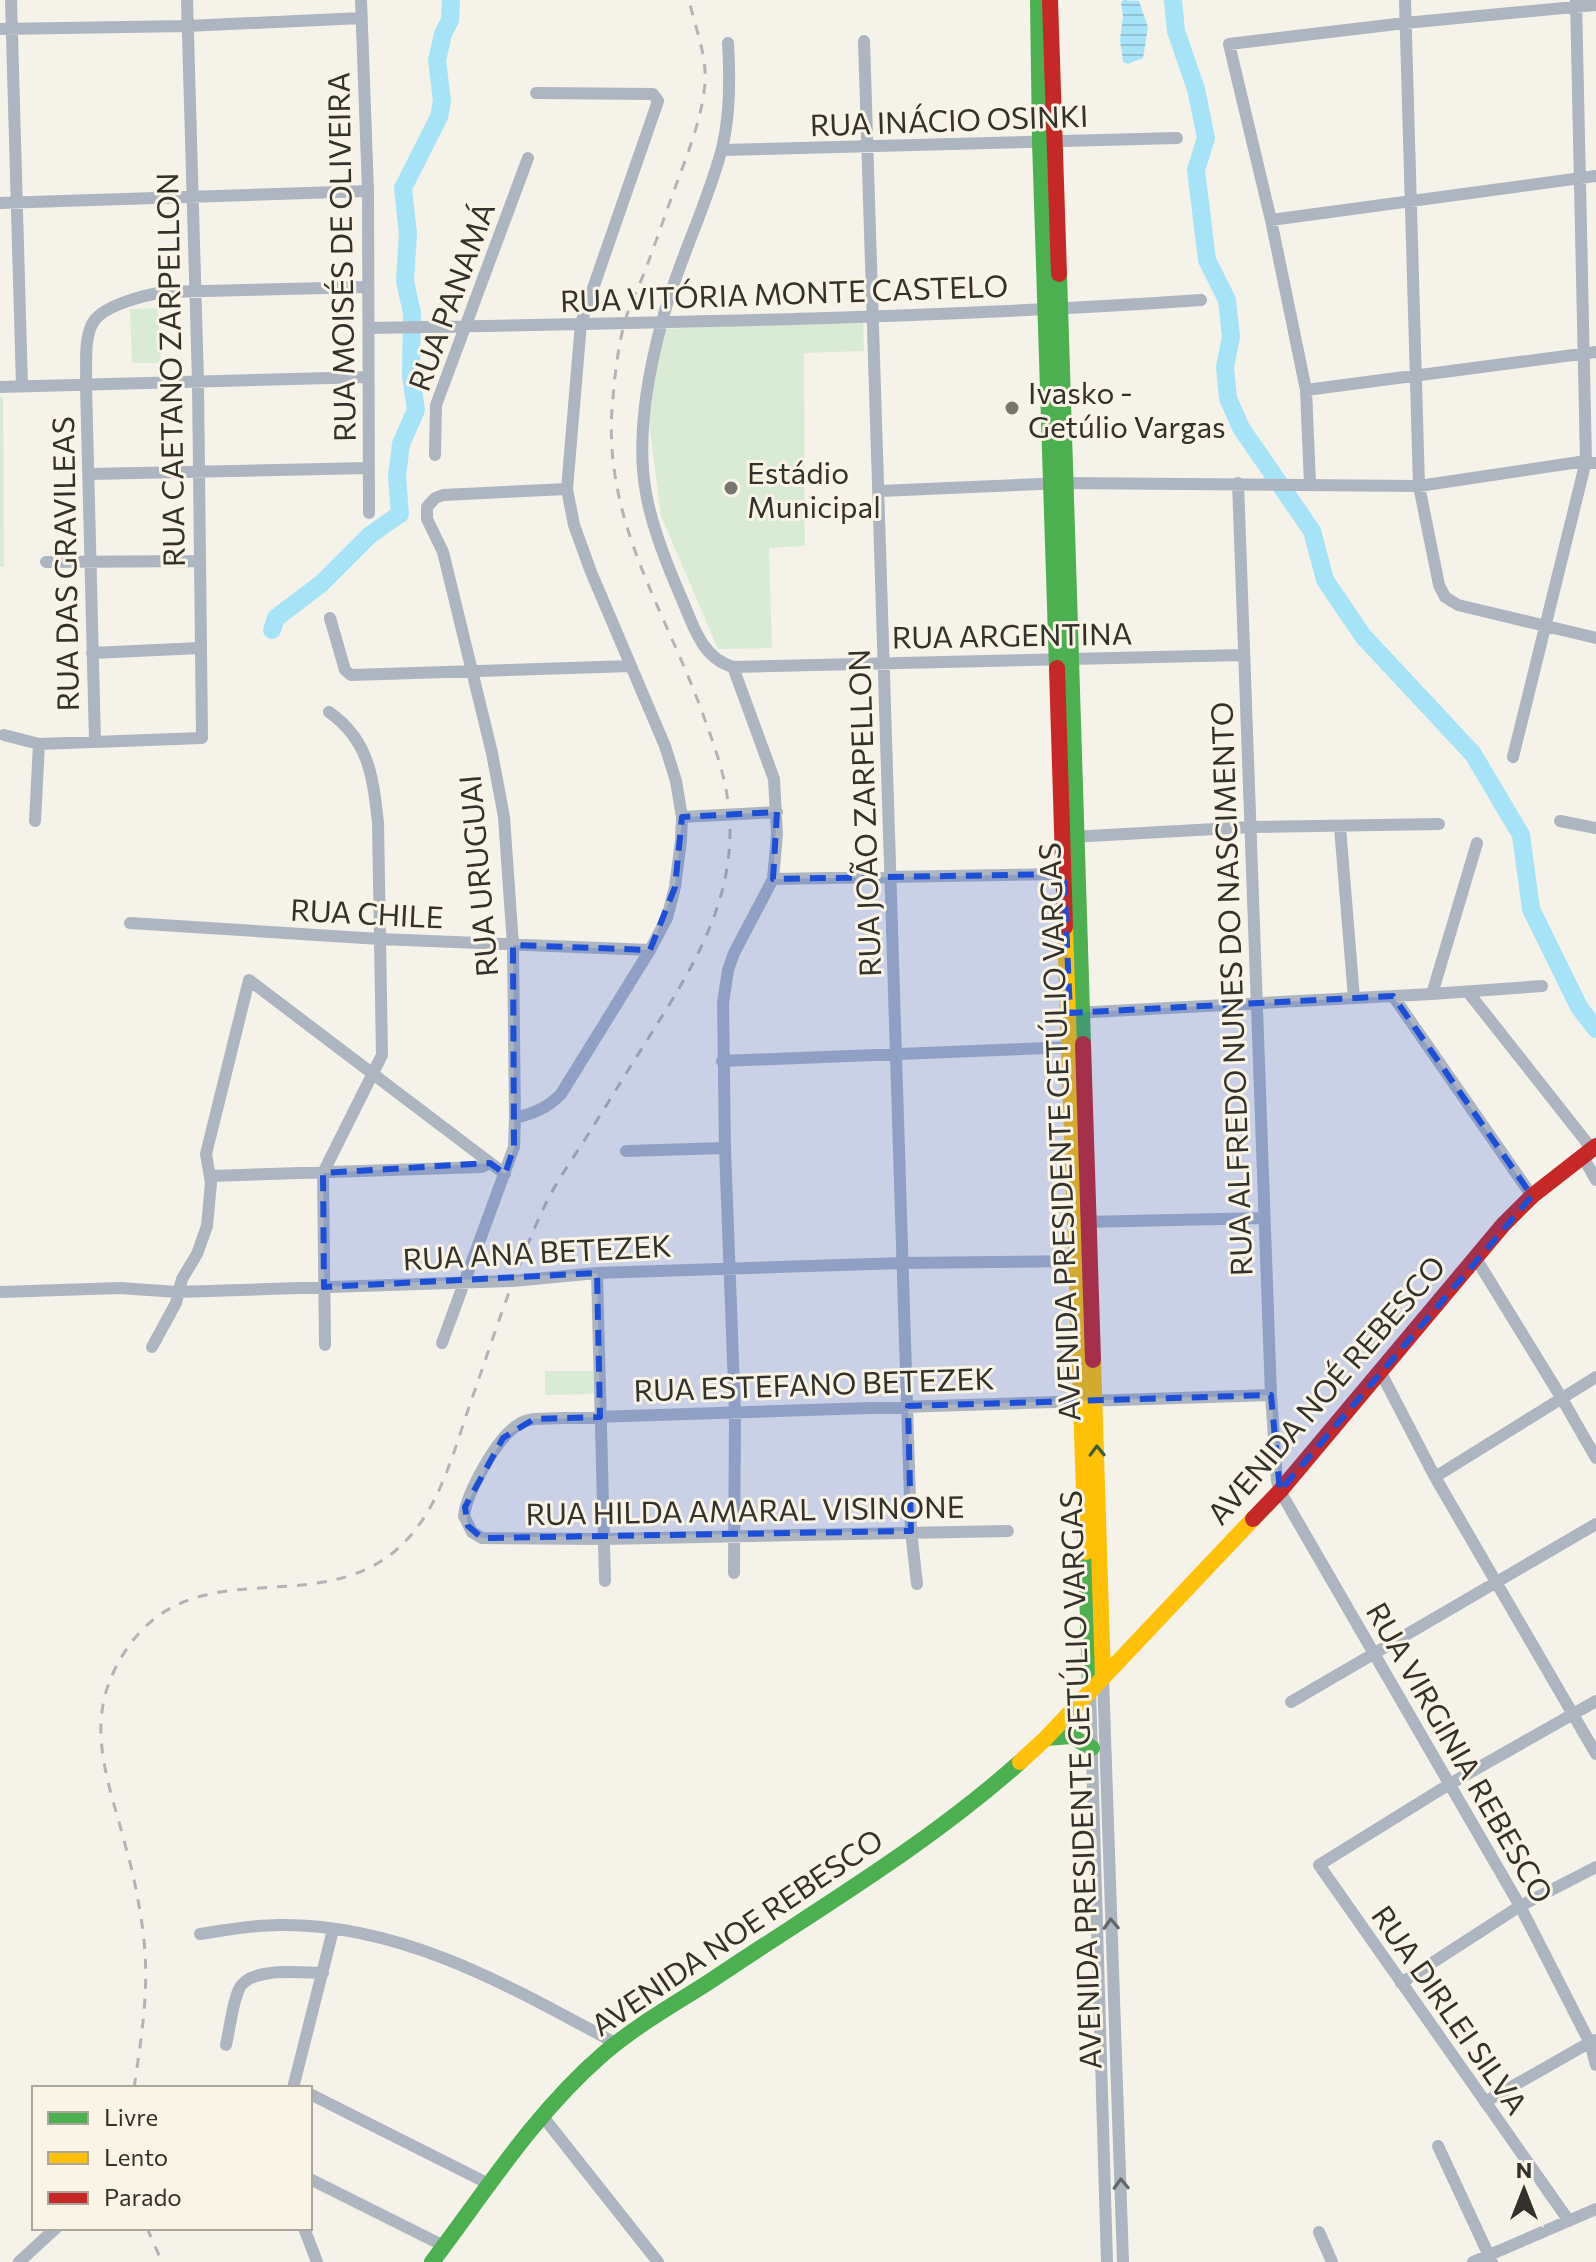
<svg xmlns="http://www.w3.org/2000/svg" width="1596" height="2262" viewBox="0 0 1596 2262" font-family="Commissioner,sans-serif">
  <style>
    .cemetery { fill: url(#cemetery-stones) }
    .pitch { fill: #d9ebd5 }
    .water { fill: url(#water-rules) }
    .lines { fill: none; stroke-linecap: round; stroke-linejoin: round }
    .river { stroke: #a7e3f7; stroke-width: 18 }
    .street { stroke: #adb5c0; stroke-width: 12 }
    .fast { stroke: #4caf50; stroke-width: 16 }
    .slow { stroke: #ffc107; stroke-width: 16 }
    .jam { stroke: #c62828; stroke-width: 16 }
    .rail { stroke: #b2b4b6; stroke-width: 3; stroke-dasharray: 10 10; stroke-linecap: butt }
    .oneway { stroke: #3c5d38 }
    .oneway2 { stroke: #646667 }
    .marked { fill: #1d4ed8; fill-opacity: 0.2; stroke: #1d4ed8; stroke-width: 6; stroke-dasharray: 16 10; stroke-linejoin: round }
    .poi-dot { fill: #77756e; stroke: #f9f4e6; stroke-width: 3 }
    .labels { text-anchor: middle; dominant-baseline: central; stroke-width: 6; stroke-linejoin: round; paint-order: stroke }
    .street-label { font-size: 30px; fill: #33312b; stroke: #f9f4e6 }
    .poi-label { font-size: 30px; fill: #33312b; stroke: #f9f4e6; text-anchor: start }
  </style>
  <defs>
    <pattern id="cemetery-stones" width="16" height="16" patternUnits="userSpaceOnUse" patternTransform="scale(2)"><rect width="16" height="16" fill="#d9ebd5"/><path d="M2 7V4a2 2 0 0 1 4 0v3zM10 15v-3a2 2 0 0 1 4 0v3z" fill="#bbcab7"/></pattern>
    <pattern id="water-rules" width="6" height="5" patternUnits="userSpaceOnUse" patternTransform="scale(2)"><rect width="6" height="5" fill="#a7e3f7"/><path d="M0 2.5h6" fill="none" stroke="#90c3d4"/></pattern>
  </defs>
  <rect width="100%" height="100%" fill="#f5f2ea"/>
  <path class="cemetery" d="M0,397H3L4,567H0Z"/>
  <path class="pitch" d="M158,308L161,363H132L130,309Z
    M863,320L864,351L804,353L805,546L769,548L772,648L718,649L661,516L649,422L662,329Z
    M545,1371H593L594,1394L545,1395Z"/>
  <path class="water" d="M1123,0L1139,1L1148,27L1143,58L1128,64L1123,62L1120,40L1123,16L1121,3Z"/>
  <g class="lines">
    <path class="river" d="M1173,0L1176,31L1196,89L1206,138L1196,170L1207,260L1227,300L1231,337L1225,367L1228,398L1241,428L1312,531L1325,580L1363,636L1473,754L1521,835L1531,909L1579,1007L1596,1029
      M272,630L276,618L322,583L370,535L400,514L397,476L401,444L416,410L411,376L412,313L405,281L408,234L403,188L439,117L442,101L437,60L443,34L450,20L451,0"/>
    <path class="street" d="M11,0L22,386
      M361,0L368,191L369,513
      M1405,0L1419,486L1439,585L1445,597L1458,605L1596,638
      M0,29L187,26L362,18
      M864,41L911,1531L917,1584
      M728,43C730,76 730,120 721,152C705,211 676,266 661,325C647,378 636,439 646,493C652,528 667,565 681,597C693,624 701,658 733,667L774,779L777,834L773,879L734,953L728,970L723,1003L725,1148L735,1413L734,1573
      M722,150L1177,138
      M0,203L368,191
      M1271,220L1596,176
      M369,328C646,323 924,319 1201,300
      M0,387L368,377
      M1306,390L1596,352
      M435,455L436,405L528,158
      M89,474L368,468
      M1238,483L1271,1395L1277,1481L1280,1491L1520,1906L1590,2043L1596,2065
      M1310,484L1306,390L1271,220L1229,44L1405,23L1596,5
      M880,491L1064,483L1419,486L1586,461L1596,463
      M46,562L199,561
      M330,618L345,670L351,675L631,666
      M92,653L200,648
      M733,667L1244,655
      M4,735L39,744L202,738L198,382L187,0
      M95,742L86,385C87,367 83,337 94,321C105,305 145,295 164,292L367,287
      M1513,757L1586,461L1576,0
      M682,817L777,812
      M35,821L39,744
      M1560,821L1596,828
      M1340,827L1354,998
      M1071,837L1251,827L1439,824
      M773,879L1064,874
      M130,923L380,939L650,950
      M1468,992L1592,1149
      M1432,994L1477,843
      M1393,996L1532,1196
      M1074,1013L1432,994L1542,986
      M722,1061L1075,1047
      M515,1118C535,1113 547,1108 561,1094L650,950L667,918L675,887L681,841L682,817L676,781L665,746L591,572L574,525L567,489L581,323L658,101L653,94L536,93
      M626,1151L725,1148
      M1583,1157L1596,1180
      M210,1176L482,1167L490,1163
      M1084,1222L1264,1218
      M1475,1257L1561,1397L1596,1458
      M597,1273L605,1581
      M0,1292L120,1288L177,1292L513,1281L597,1273L903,1263L1084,1261
      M442,1343L514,1147L515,1118L513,945L504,817L492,753L443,552L427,519V507L435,498L443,495L567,489
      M325,1345L323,1173L382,1055L378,823C373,777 369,740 329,712
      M152,1347L176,1303L182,1279L197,1254L207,1226L211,1183L206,1154L249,980L505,1174
      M1381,1373L1435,1477L1596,1754
      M1435,1477L1596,1377
      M1008,1531L604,1539L482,1538L472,1532L464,1516C467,1492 496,1440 516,1426C521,1422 527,1420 534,1419L1271,1395
      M1103,1677L1123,2262
      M1090,1690L1107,2262
      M1291,1702L1596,1524
      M200,1934C226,1930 253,1925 280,1925C404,1924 511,1987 617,2044
      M1401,1983L1520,1906L1596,1867
      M226,2045C230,2028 232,2005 239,1989C250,1966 301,1973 323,1973
      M293,2088L333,1930
      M310,2094L491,2185
      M1485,2102L1594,2040
      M544,2118L658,2262
      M1438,2146L1492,2262
      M310,2179L444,2246
      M1569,2221L1319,1865L1448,1785L1596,1701
      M304,2228L317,2262
      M1319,2232L1332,2262
      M19,2262L56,2228
      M1473,2262L1596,2209"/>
    <path class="fast" d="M1038,0L1040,141L1057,668
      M1059,274L1083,1044
      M1086,1552L1090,1690
      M1047,1738L1071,1736L1092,1748
      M432,2262C485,2192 534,2114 602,2055C635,2026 675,2004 712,1980C816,1910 926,1846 1020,1762"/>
    <path class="slow" d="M1065,927L1086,1552
      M1093,1360L1103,1677
      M1020,1762L1045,1739L1253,1519"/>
    <path class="jam" d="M1050,0L1059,274
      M1057,668L1065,927
      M1083,1044L1093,1360
      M1253,1519L1280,1491L1503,1225L1532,1196L1596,1146"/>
    <path class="rail" d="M134,2088C142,2033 150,1987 143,1931C139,1903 134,1875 126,1848C111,1788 85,1731 114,1671C184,1528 330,1640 416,1529C443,1494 455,1448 469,1407C493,1339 515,1268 546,1203C557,1181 571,1161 584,1141C606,1106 627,1072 649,1037C692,969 737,898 729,813C727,781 716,750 705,720C666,609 600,520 613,397C615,373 618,348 624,325C629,305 639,287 646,268C656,242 665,215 675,188C687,155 702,119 705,83C707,55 695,27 689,0
      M147,2228L162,2262"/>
  </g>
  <defs><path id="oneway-chevron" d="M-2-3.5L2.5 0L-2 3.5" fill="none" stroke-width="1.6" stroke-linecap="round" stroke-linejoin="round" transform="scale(2)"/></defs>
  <use class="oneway" href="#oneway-chevron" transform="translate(1097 1451) rotate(-91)"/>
  <g class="oneway2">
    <use href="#oneway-chevron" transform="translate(1111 1924) rotate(-92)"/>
    <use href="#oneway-chevron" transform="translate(1121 2184) rotate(-92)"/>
  </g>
  <path class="marked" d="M777,812L773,879L1064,874L1070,1013L1393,996L1532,1196L1280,1491L1271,1395L908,1406L911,1531L482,1538L468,1526L465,1507L503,1438L534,1419L600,1417L597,1273L324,1287L323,1173L490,1163L505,1174L514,1147L513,945L650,950L675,887L682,817Z"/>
  <g class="poi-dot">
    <circle cx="1012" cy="408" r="8"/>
    <circle cx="731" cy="488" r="8"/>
  </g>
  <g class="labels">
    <g class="street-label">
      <text transform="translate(949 119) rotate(-2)">RUA INÁCIO OSINKI</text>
      <text transform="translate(340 257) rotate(-91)">RUA MOISÉS DE OLIVEIRA</text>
      <text transform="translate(784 292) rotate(-2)">RUA VITÓRIA MONTE CASTELO</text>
      <text transform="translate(450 296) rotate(-70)">RUA PANAMÁ</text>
      <text transform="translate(169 370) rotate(-91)">RUA CAETANO ZARPELLON</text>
      <text transform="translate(64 564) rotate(-91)">RUA DAS GRAVILEAS</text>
      <text transform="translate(1012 634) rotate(-1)">RUA ARGENTINA</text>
      <text transform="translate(863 813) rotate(-92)">RUA JOÃO ZARPELLON</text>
      <text transform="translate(477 876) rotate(-95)">RUA URUGUAI</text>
      <text transform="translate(367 912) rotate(3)">RUA CHILE</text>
      <text transform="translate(1230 989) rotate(-92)">RUA ALFREDO NUNES DO NASCIMENTO</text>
      <text transform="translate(1058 1132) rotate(-92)">AVENIDA PRESIDENTE GETÚLIO VARGAS</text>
      <text transform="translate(537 1251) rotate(-3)">RUA ANA BETEZEK</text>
      <text transform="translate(814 1383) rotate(-2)">RUA ESTEFANO BETEZEK</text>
      <text transform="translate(1325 1389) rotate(-49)">AVENIDA NOÉ REBESCO</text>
      <text transform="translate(745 1509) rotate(-1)">RUA HILDA AMARAL VISINONE</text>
      <text transform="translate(1461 1752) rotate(60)">RUA VIRGINIA REBESCO</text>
      <text transform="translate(1079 1780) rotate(-92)">AVENIDA PRESIDENTE GETÚLIO VARGAS</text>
      <text transform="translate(736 1931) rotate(-34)">AVENIDA NOE REBESCO</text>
      <text transform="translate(1451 2009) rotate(55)">RUA DIRLEI SILVA</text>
    </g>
    <g class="poi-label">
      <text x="1028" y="391">Ivasko -<tspan x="1028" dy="34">Getúlio Vargas</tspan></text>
      <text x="747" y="471">Estádio<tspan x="747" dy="34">Municipal</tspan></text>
    </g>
  </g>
  <rect x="32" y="2086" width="280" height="144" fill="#f9f4e6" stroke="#aaa69b" stroke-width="2"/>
  <rect x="48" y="2112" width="40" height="12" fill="#4caf50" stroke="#aaa69b" stroke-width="2"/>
  <text x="104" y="2126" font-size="24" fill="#33312b">Livre</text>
  <rect x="48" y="2152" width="40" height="12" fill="#ffc107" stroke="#aaa69b" stroke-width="2"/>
  <text x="104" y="2166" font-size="24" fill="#33312b">Lento</text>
  <rect x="48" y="2192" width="40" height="12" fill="#c62828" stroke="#aaa69b" stroke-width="2"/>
  <text x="104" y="2206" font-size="24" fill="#33312b">Parado</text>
  <g transform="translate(1524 2190)" stroke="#f9f4e6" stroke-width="6" paint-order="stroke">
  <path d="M0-6L14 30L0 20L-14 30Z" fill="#33312b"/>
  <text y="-12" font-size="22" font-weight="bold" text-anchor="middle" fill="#33312b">N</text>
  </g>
</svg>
